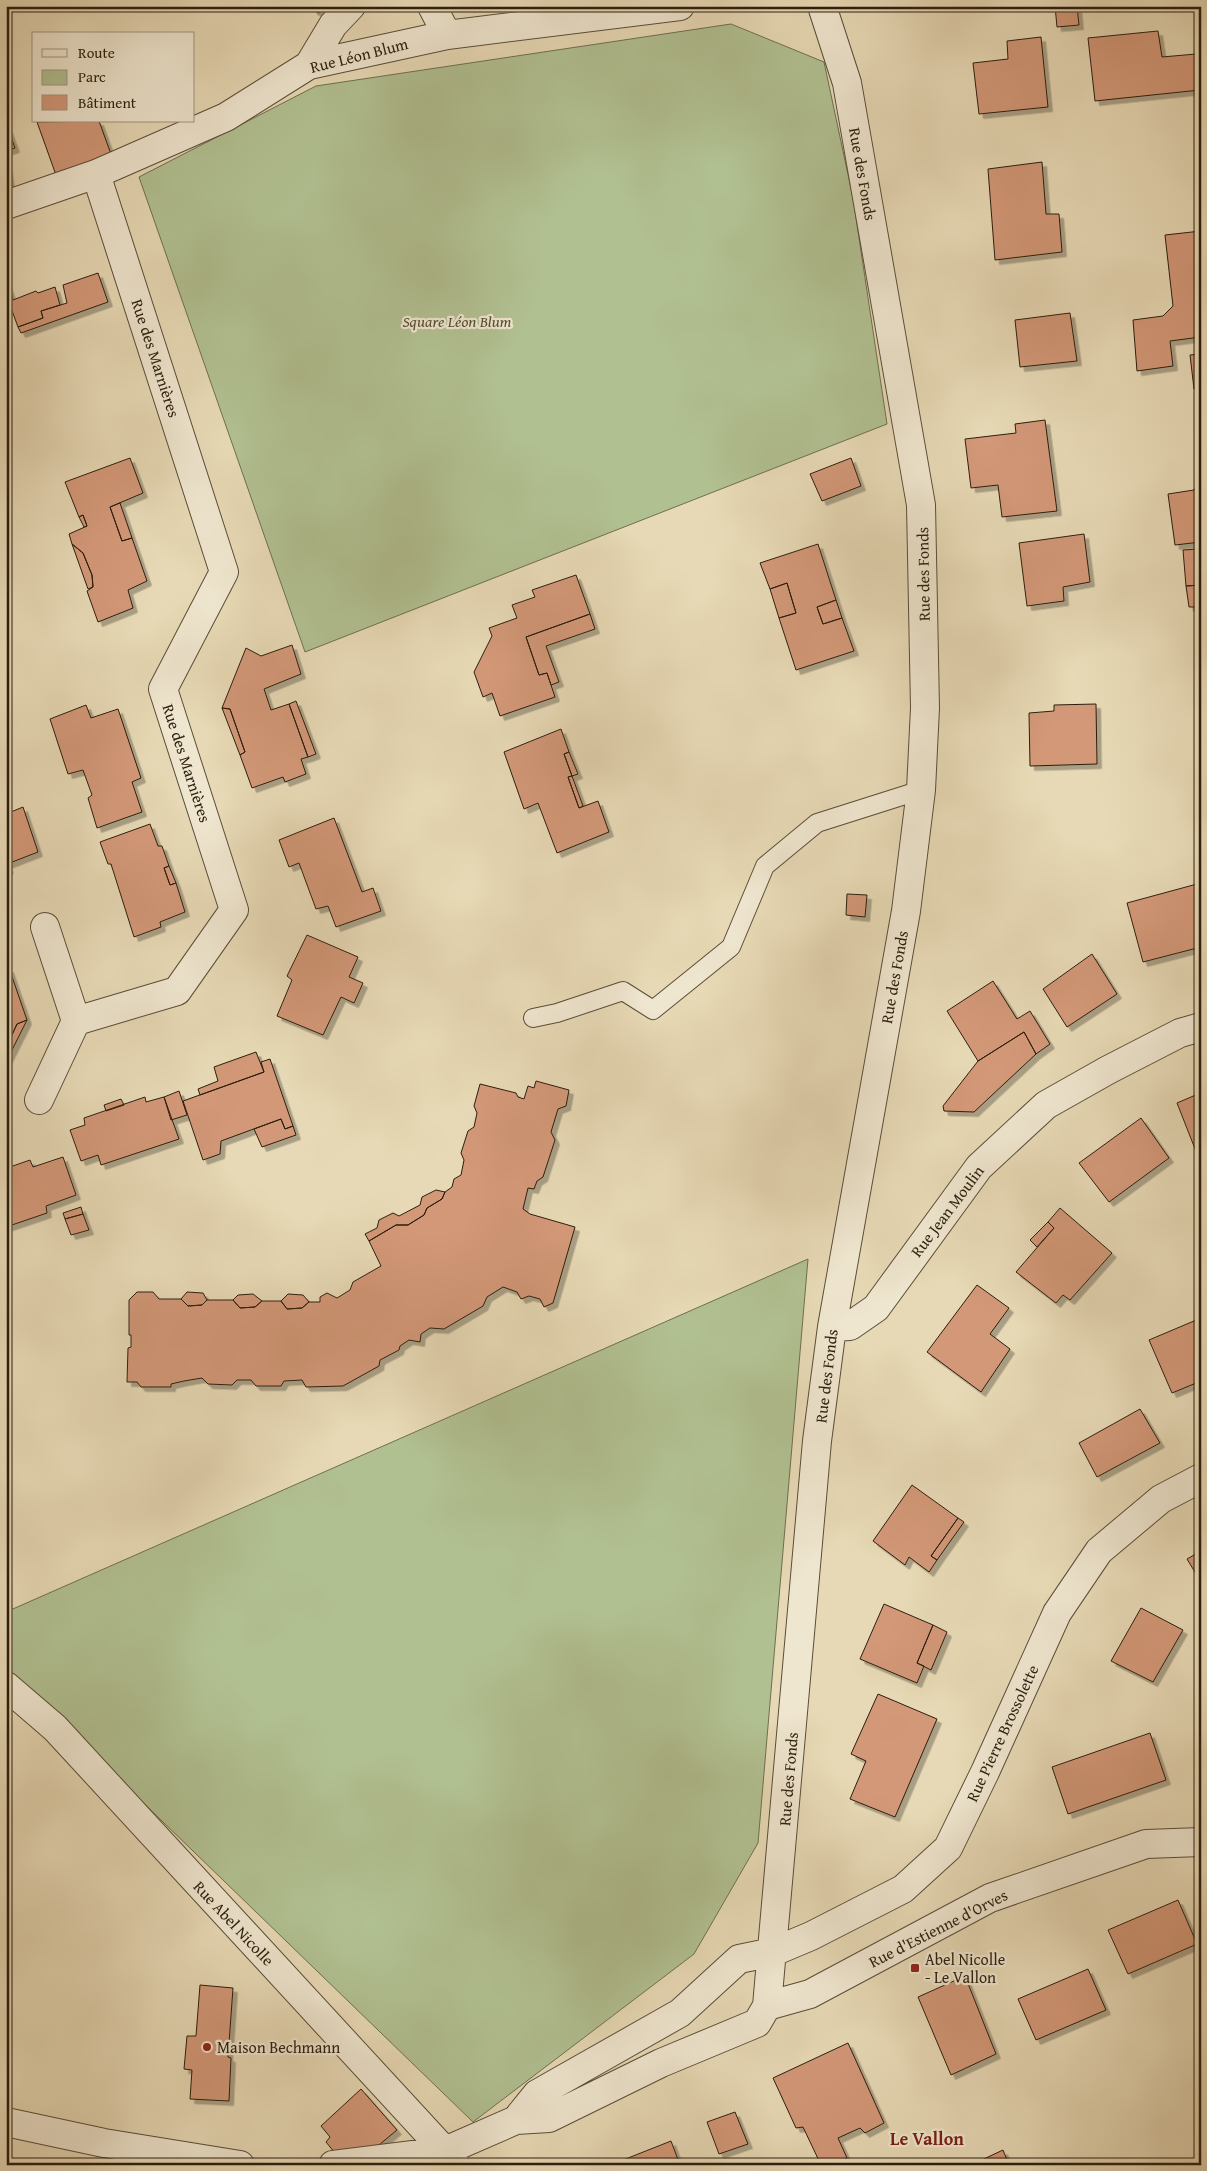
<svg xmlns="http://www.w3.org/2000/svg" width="1207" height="2171" viewBox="0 0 1207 2171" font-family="'Gentium Book Plus',serif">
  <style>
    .green { fill: #b1c091; stroke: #6e6f50 }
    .building { fill: #d39878; stroke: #2b1e0e; filter: url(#shadow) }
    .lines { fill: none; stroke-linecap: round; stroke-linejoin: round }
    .service-casing { stroke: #5a4d38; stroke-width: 20 }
    .minor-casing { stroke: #5a4d38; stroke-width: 30 }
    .service { stroke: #efe6cf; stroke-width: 18 }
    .minor { stroke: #efe6cf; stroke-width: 28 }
    .poi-dot { fill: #8f2418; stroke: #efe6cf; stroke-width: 2 }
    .labels { text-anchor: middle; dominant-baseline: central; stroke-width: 4.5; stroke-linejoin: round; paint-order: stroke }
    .street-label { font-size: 16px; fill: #2b1e0e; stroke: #efe6cf }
    .park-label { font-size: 16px; font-style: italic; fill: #534f35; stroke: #efe6cf }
    .poi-label { font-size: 16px; fill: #2b1e0e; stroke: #efe6cf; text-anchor: start }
    .neighbourhood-label { font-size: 18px; font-weight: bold; fill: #7a1f14; stroke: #efe6cf }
  </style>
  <defs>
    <filter id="shadow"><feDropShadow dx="4.5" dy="4.5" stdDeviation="0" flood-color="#0004"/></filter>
  </defs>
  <rect width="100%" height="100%" fill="#e7d9b5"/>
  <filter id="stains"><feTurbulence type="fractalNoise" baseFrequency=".004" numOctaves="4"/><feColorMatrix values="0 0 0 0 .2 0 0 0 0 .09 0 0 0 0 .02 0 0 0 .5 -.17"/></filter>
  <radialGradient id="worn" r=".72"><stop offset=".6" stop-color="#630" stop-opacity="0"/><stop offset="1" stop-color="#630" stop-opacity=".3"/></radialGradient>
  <path class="green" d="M731,24L824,62L853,198L887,424L305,652L139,177L316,86Z
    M808,1259L758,1843L694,1954L473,2122L6,1670V1612Z"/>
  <path class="building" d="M312,6H326L319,13L313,10Z
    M1055,6H1077L1079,25L1057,27Z
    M1158,31L1162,57L1196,54L1200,90L1095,101L1088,38Z
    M1041,37L1048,107L979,114L973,63L1008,59L1007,41Z
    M99,121L111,154L56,175L37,122Z
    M6,123L15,148L6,151Z
    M6,156L11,191L6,193Z
    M1042,162L1046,214H1059L1062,252L995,260L988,169Z
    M1201,231V337L1170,341L1173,366L1137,371L1133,320L1163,316L1173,306L1165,235Z
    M98,273L108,302L21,333L18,327L43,318L41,311L67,303L63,285Z
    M6,281L13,300L36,291L38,293L55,287L60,305L41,311L43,318L18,327L11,308L6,310Z
    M1070,313L1077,361L1020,367L1015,320Z
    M1201,354V388L1194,389L1190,355Z
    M1045,420L1057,511L1002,517L998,485L971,488L965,439L1016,433L1015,424Z
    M1197,445H1201V467Z
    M130,458L143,493L110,507L122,541L132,538L147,581L128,590L133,608L98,622L87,591L93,587L92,575L83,553L72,544L69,534L87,526L83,515L79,517L65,482Z
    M851,458L861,486L822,501L810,474Z
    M1201,480V542L1175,545L1168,494L1194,490Z
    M120,503L132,538L122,541L110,507Z
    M83,515L87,526L84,527L79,517Z
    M1084,534L1090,582L1063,587L1064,601L1027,606L1019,543Z
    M72,544L83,553L92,575L93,587L88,589Z
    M818,544L836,600L817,607L823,624L842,618L854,651L796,670L779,618L796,613L787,583L770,589L760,563Z
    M1198,549L1201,585L1186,586L1183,550Z
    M576,575L590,614L526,637L539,675L547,673L555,697L500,716L492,693L483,697L474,672L492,636L489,628L517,618L512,605L535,597L532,590Z
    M787,583L796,613L779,618L770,589Z
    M1201,585V607H1189L1186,586Z
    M836,600L842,618L823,624L817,607Z
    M590,614L595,629L546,646L559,682L551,685L547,673L539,675L526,637Z
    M292,645L301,674L264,689L271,710L289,704L308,757L301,759L306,774L285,782L283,777L252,788L240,755L245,752L230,709L222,708L246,648L261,656Z
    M296,701L316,754L308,757L289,704Z
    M1096,704L1097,764L1030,766L1029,713L1054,711V705Z
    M86,705L91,718L118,709L141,778L132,782L142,812L97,828L88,798L92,795L83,770L68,774L50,719Z
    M222,708L230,709L245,752L240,755Z
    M561,729L569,752L564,754L572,776L568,777L579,808L598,801L609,832L557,853L538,803L524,809L504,752Z
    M569,752L578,774L572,776L564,754Z
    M572,776L583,806L579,808L568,777Z
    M23,807L38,852L7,864L9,869L6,870V814Z
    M334,818L362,892L373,888L381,911L336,927L328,906L316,909L299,863L289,867L279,840Z
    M150,824L158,846H162L169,866L164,868L170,885L176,883L185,912L160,922L161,927L134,937L111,864H108L100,842Z
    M169,866L176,883L170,885L164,868Z
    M1197,884L1201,899V947L1143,962L1127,903Z
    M847,894L867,895L865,917L846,915Z
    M307,935L358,957L349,977L363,983L354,1003L341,997L323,1035L277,1016L292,980L287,976Z
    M1092,954L1117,994L1067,1027L1043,989Z
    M9,968L27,1020L17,1024L6,1048V969Z
    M993,981L1017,1019L1030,1011L1050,1044L1036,1054L1024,1032L978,1061L947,1011Z
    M27,1020L6,1062V1048L17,1024Z
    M1024,1032L1036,1054L974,1112L944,1111L943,1106L978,1061Z
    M256,1052L264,1072L200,1095L198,1089L218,1081L214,1067Z
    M270,1059L293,1126L285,1129L281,1119L221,1141L220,1154L203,1160L183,1101L264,1072L261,1062Z
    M536,1081L569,1090L566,1106L558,1109L551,1132L555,1140L543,1177L537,1181L534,1189L528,1188L523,1209L530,1214L575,1227L553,1303L544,1307L540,1299L529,1296L521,1299L517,1292L503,1287L487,1297L483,1306L444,1329L430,1328L421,1334L420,1342L409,1340L400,1346L399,1350L380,1360L379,1366L343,1386L306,1387L302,1380L284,1381L281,1386H256L251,1380H237L232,1385L208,1384L202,1378L184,1381L171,1384V1387H141L137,1382H127L128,1348L131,1347V1335H129V1300L137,1292H153L159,1299H181L188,1306L202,1305L207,1300H233L240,1308L255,1307L262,1301H281L287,1309L302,1308L309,1302H320V1297L327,1293L337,1298L350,1290L353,1282L381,1266L369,1241L396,1225H408L424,1215L427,1208L442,1199L445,1192L452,1187L454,1179L461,1175L464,1160L461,1153L468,1131L474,1127L477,1113L474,1106L480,1084L516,1093L518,1097L524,1099L528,1086L534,1088Z
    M179,1091L187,1115L171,1120L164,1097Z
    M1198,1094L1201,1102V1158L1199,1159L1177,1103Z
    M145,1097L146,1102L164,1097L179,1139L101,1165L98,1155L81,1161L70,1130L85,1125L84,1118Z
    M121,1099L124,1105L106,1111L104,1105Z
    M1141,1118L1169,1158L1109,1202L1079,1163Z
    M281,1119L285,1129L293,1126L296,1135L262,1147L254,1129Z
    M63,1157L76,1195L46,1206L47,1213L6,1227V1176L9,1175L7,1168L30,1160L33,1167Z
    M436,1190L445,1192L442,1199L427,1208L424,1215L408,1225H396L369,1241L365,1234L377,1228L379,1220L393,1213L399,1216L420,1205L422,1197Z
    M81,1207L83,1214L65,1219L63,1213Z
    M1060,1208L1112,1253L1070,1300L1063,1295L1056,1303L1016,1272L1054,1228L1048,1222Z
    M83,1214L89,1230L71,1235L65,1219Z
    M1048,1222L1054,1228L1037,1247L1030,1240Z
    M977,1285L1009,1308L990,1334L1010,1349L981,1392L927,1352Z
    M187,1292L203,1293L207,1300L202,1305L188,1306L181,1299Z
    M253,1294L262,1301L255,1307L240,1308L233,1300L238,1295Z
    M288,1294L303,1295L309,1302L302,1308L287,1309L281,1301Z
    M1201,1318V1381L1172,1393L1149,1340Z
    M1140,1409L1160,1443L1097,1477L1079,1443Z
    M912,1485L958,1518L931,1556L937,1560L929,1572L909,1557L905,1565L873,1541Z
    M958,1518L964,1522L937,1560L931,1556Z
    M1201,1551V1582L1187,1559Z
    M884,1604L933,1625L917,1663L924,1666L917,1683L860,1659Z
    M1141,1608L1183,1630L1153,1682L1111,1661Z
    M933,1625L947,1632L931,1670L917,1663Z
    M878,1694L937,1719L895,1817L850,1799L866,1761L851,1754Z
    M1150,1733L1166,1780L1068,1814L1052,1767Z
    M1178,1900L1197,1944L1128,1974L1108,1930Z
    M1088,1969L1106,2010L1036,2040L1018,1999Z
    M965,1976L996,2054L951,2075L918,1997Z
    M200,1985L233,1988L228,2057L231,2058L229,2101L190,2099L192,2070L184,2069L187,2036H196Z
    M848,2043L884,2123L865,2133L860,2128L838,2138L847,2158L832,2165H821L803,2127L796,2128L773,2078Z
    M361,2089L397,2130L379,2145L335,2153L326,2142L330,2137L321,2126Z
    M735,2112L748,2144L719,2154L707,2122Z
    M671,2141L680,2165H619L618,2162Z
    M1003,2150L1009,2165H971Z"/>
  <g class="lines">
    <defs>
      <path id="service" d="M533,1018L557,1013L623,991L653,1010L731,947L765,866L817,823L921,790"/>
      <path id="minor" d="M432,6L447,35
        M309,65L333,25L351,6
        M6,205L96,174L226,117L309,65L447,35L680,6
        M45,927L76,1021
        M39,1100L76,1021L177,991L234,910L163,689L224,572L96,174
        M832,1327L850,1326L876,1308L979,1167L1046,1105L1108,1070L1180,1033L1201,1027
        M6,1686L55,1728L454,2161
        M767,2006L810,1994L990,1898L1146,1844L1201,1842
        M516,2120L537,2094L680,2013L739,1959L773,1952L811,1936L903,1889L948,1848L985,1772L1057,1613L1099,1551L1161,1499L1201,1478
        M6,2122L104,2143L240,2165
        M333,2165L445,2151L516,2120L549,2118L661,2063L757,2023L767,2006L817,1441L832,1327L906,911L921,790L925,708L921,505L847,83L822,6"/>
    </defs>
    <use href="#service" class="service-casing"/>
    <use href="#minor" class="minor-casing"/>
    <use href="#service" class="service"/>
    <use href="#minor" class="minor"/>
  </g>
  <g class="poi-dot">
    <rect x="910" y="1963" width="10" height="10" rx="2.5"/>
    <circle cx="207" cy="2047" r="5"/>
  </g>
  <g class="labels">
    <g class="street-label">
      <text transform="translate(359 55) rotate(-14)">Rue Léon Blum</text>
      <text transform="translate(863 174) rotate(80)">Rue des Fonds</text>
      <text transform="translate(156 358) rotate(72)">Rue des Marnières</text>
      <text transform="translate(923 574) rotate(-91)">Rue des Fonds</text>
      <text transform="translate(187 763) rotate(72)">Rue des Marnières</text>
      <text transform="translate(894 977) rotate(-80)">Rue des Fonds</text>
      <text transform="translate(947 1211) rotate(-53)">Rue Jean Moulin</text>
      <text transform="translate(826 1376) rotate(-83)">Rue des Fonds</text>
      <text transform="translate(1002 1733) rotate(-65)">Rue Pierre Brossolette</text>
      <text transform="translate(788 1779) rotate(-85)">Rue des Fonds</text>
      <text transform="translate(234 1923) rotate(47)">Rue Abel Nicolle</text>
      <text transform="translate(938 1928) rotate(-27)">Rue d'Estienne d'Orves</text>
    </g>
    <g class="park-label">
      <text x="457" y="321">Square Léon Blum</text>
    </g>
    <g class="poi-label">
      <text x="925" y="1959">Abel Nicolle<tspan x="925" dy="18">- Le Vallon</tspan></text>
      <text x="217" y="2047">Maison Bechmann</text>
    </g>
    <g class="neighbourhood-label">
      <text x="927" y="2138">Le Vallon</text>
    </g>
  </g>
  <rect width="1207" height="2171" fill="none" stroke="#e7d9b5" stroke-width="25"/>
  <rect x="8" y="8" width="1192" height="2156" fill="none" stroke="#2b1e0e" stroke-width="2.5"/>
  <rect x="12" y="12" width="1182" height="2146" fill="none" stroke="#2b1e0e"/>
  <rect x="32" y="32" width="162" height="90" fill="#efe6cf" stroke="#a19682"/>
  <rect x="42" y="49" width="25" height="8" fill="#efe6cf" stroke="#a19682"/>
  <text x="78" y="58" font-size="15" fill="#2b1e0e">Route</text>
  <rect x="42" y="70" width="25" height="15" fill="#b1c091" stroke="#a19682"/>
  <text x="78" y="82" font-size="15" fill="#2b1e0e">Parc</text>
  <rect x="42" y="95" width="25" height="15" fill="#d39878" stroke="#a19682"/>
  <text x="78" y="108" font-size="15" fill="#2b1e0e">Bâtiment</text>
  <rect width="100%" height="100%" filter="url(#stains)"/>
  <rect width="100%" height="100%" fill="url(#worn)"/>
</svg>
